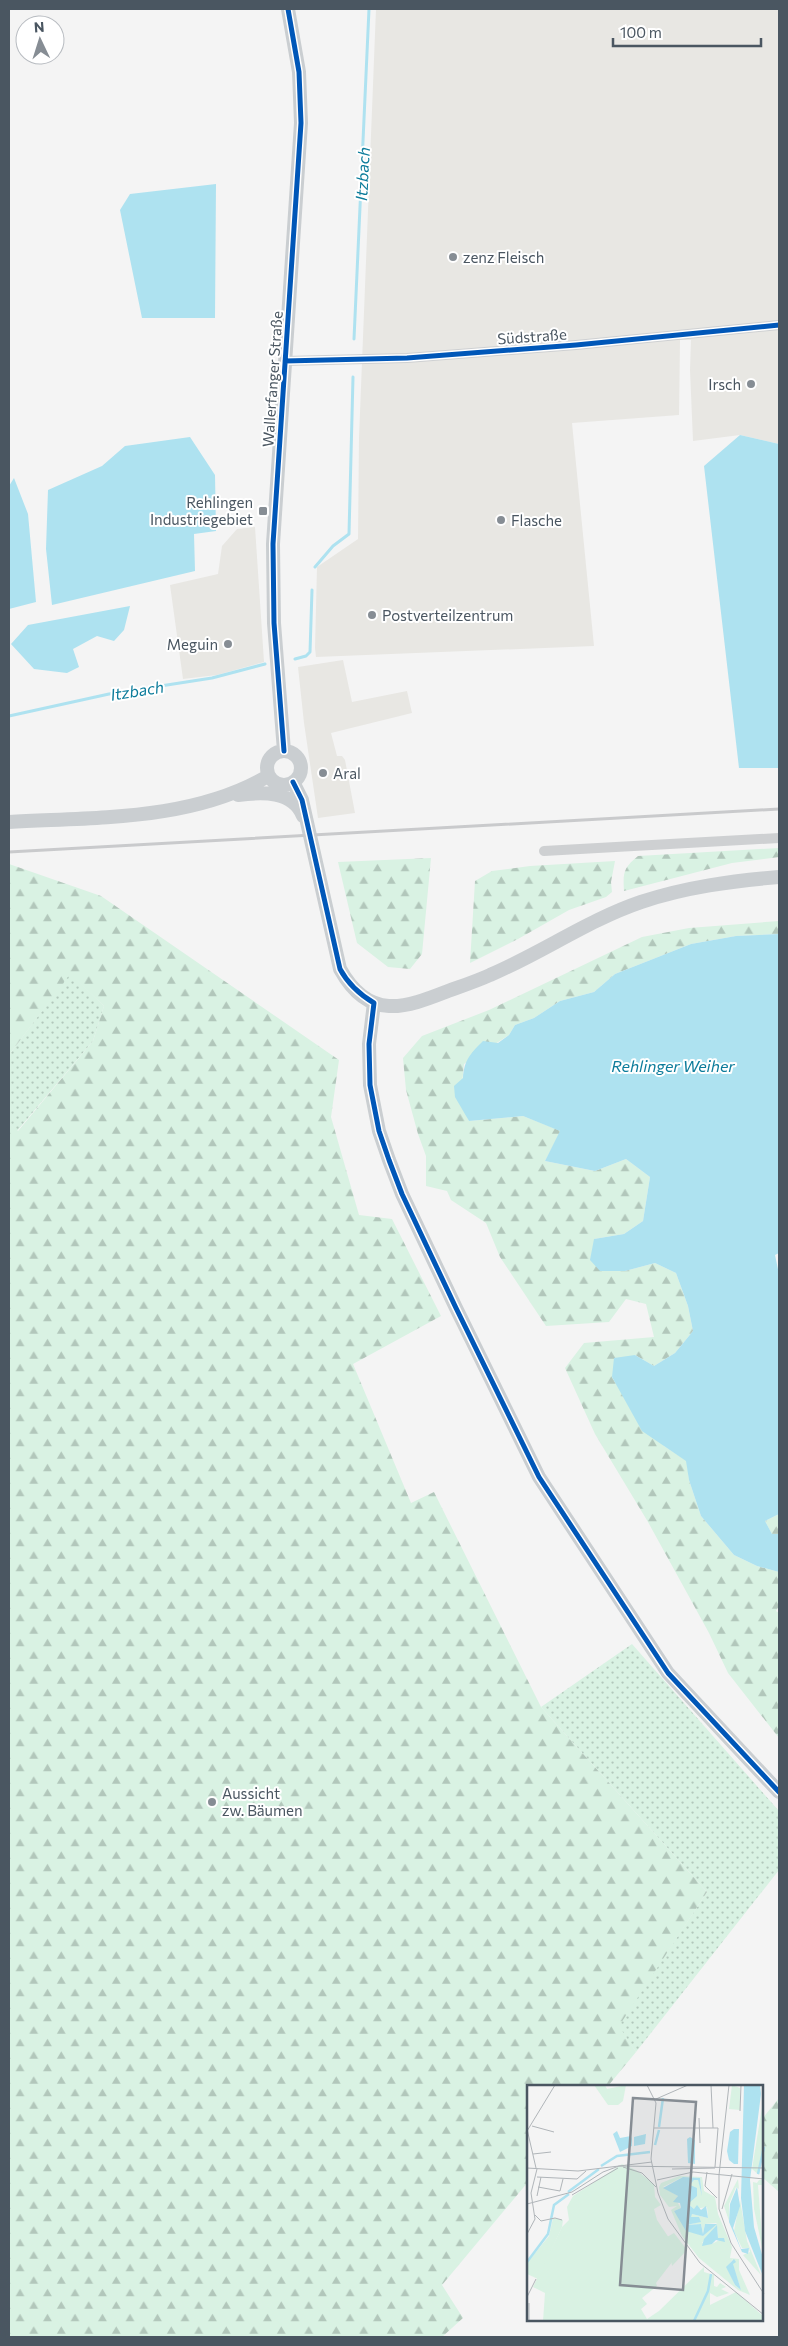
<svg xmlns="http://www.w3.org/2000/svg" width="788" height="2346" viewBox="0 0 788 2346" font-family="Commissioner,sans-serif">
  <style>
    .commercial { fill: #e8e7e3 }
    .grass { fill: url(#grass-dots) }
    .forest { fill: url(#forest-firs) }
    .water { fill: #aee2f0 }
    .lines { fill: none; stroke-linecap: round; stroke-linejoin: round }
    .stream { stroke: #aee2f0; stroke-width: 3 }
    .minor { stroke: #ced0d2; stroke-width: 10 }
    .major { stroke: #caced1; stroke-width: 14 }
    .rail { stroke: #c9cacc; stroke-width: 3 }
    .cycleway-casing { stroke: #fff; stroke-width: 8 }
    .cycleway { stroke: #0057b8; stroke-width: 5 }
    .poi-dot { fill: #868d94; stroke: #fff; stroke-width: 2 }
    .labels { text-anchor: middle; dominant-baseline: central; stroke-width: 4; stroke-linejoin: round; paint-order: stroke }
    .poi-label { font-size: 15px; fill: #4a5661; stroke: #fff; text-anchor: start }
    .street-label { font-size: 15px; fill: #4a5661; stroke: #fff }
    .water-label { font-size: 16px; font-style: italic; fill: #0c7c9b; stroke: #fff }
    .inset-river { fill: none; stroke: #aee2f0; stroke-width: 2.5 }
    .inset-road { fill: none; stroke: #b0b5b9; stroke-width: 1 }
    .view { fill: #868d94; fill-opacity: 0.15; stroke: #868d94; stroke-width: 2.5 }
    .inset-edge { fill: none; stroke: #4a5661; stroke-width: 2.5 }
  </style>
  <defs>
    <pattern id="grass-dots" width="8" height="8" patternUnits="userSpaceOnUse" patternTransform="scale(1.25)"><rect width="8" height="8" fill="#d9f2e3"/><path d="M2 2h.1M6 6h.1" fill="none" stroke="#b2c7bb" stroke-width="1.8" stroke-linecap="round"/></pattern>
    <pattern id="forest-firs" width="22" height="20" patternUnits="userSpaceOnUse" patternTransform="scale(1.25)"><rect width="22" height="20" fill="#d9f2e3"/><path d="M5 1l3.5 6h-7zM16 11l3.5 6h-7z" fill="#b2c7bb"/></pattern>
  </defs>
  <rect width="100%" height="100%" fill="#f4f4f4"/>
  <path class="commercial" d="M376,9H779V444L740,435L693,441L690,370L691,340H680L679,415L572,423L594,646L316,657L315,648L317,567L358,539L359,438Z
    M255,527L264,662L217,675L183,679L170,585L218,574L222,546L237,529Z
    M343,660L352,702L407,691L412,713L331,733L337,756H342L345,760L355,813L318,818L304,723L298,667Z"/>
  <path class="grass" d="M70,973L104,1006L93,1041L17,1131L9,1123V1055Z
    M632,1644L779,1811V1870L636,2052L618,2026L707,1892L541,1707Z"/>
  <path class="forest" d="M779,848V857L732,863L624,891C623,873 623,868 638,856Z
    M431,858L422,954L410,969L388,967L357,943L338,862Z
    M615,861L611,882L612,892L606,897L569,910L518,939L470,963L475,881L492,871L530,866Z
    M9,864L101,896L339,1060L331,1117L359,1215L392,1219L441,1316L353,1364L411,1503L434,1492L541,1707L707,1892L619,2026L636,2052L608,2086H528V2182L442,2285L463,2318L442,2337H9V1123L18,1131L93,1041L104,1006L70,974L9,1055Z
    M779,921V934L736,936L691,944L615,974L594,992L560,1001L534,1018L515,1025L509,1035L464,1064C462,1082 460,1104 469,1121L523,1116L561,1131L545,1161L595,1171L626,1159L650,1177L643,1221L624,1234L594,1239L625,1271L655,1263L676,1273L688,1306L693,1331L675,1353L654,1366L635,1355L612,1377L627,1401L664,1446L687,1461L689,1480L701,1516L734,1555L757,1566L779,1572V1606L776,1611L779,1613V1738L728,1673L709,1633L648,1522L595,1434L565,1368L584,1343L654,1337L646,1304L626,1299L609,1322L546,1326L500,1257L486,1223L451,1200L447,1191L426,1186V1156L418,1134L406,1090L403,1058L422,1036L489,1010L642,937L689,928Z
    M779,1514V1534H772L765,1521Z
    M779,2098V2192L762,2177V2119Z"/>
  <path class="water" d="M216,184L215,318H142L120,210L130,194Z
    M740,435L779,444V768H739L704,466Z
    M190,437L215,475L216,531L194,534L195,571L52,605L46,549L48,490L102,466L125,446Z
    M14,478L28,514L36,602L9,609V486Z
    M130,606L124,630L114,641L97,636L73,649L79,667L67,673L34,669L11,644L28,625Z
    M779,934V1253L775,1255L779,1274V1514L765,1521L772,1534H779V1572L757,1566L734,1555L701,1516L689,1480L686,1461L642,1431L612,1377L614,1358L635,1355L654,1366L675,1353L693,1331L688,1306L676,1273L655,1263L625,1271H600L590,1260L594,1239L624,1234L643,1221L650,1177L626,1159L595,1171L545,1161L560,1131L523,1116L469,1121L455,1097L454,1086L463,1078C464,1060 471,1053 483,1041L498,1043L509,1035L515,1025L534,1018L560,1001L594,992L615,974L691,944L736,936Z"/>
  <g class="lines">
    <path class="stream" d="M354,339L369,9
      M315,567L333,546L349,534L353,377
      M295,659L306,656L310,652L312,590
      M9,716L109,694L212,678L265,664"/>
    <path class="minor" d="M285,361L407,358L576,345L779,325
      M544,851L779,838"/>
    <path class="major" d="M284,751L274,623L273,544L301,123L299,72L288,9
      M267 768a17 17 0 1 1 34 0a17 17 0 1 1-34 0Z
      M293,782L302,800L340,969C350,987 366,1005 389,1006C408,1007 430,998 448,991C462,986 477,981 490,975C542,953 588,920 641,902C686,887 732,881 779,877
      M238,795C261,792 293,790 303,816
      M9,822C95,817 192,821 268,776
      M374,1003L369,1044L370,1085L379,1131L389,1160L402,1194L456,1308L539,1477L668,1673L779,1792"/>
    <path class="rail" d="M9,852L779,809"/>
    <defs>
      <path id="cycleway" d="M285,361L407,358L576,345L779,325
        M284,751L274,623L273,544L301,123L299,72L288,9
        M293,782L302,800L340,969C348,984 359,994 374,1003L369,1044L370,1085L379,1131L389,1160L402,1194L456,1308L539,1477L668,1673L779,1792"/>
    </defs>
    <use href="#cycleway" class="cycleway-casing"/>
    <use href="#cycleway" class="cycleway"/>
  </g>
  <g class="poi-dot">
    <circle cx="453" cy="257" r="5"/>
    <circle cx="751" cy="384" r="5"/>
    <rect x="258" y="506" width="10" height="10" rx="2.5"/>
    <circle cx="501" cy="520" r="5"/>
    <circle cx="372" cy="615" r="5"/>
    <circle cx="228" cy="644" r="5"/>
    <circle cx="323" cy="773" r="5"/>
    <circle cx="212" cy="1802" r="5"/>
  </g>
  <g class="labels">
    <g class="poi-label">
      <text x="463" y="257">zenz Fleisch</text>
      <text x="741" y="384" text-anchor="end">Irsch</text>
      <text x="253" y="502" text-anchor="end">Rehlingen<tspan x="253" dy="17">Industriegebiet</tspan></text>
      <text x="511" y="520">Flasche</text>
      <text x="382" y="615">Postverteilzentrum</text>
      <text x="218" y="644" text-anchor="end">Meguin</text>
      <text x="333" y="773">Aral</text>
      <text x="222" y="1793">Aussicht<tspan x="222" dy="17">zw. Bäumen</tspan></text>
    </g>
    <g class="street-label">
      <text transform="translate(532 336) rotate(-4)">Südstraße</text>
      <text transform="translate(272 379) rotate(-86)">Wallerfanger Straße</text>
    </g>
    <g class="water-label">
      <text transform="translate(362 174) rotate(-87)">Itzbach</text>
      <text transform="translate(137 690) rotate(-9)">Itzbach</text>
      <text x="673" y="1065">Rehlinger Weiher</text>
    </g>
  </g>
  <g transform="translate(527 2085)">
    <rect width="236" height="236" fill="#f4f4f4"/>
    <path d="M205,0L213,3V25L202,24ZM236,16V65L232,90L225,84ZM232,95H236V100H231L236,167L227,124L226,97L230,98ZM26,133L36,135L35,142L11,194L0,189V178L22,151ZM147,148L160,165L145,181L140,152Z" fill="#d9f2e3"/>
    <path d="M67,0H78L80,4L99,0L96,16L91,20H81ZM95,79L109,85L127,99L128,112L134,120L127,124L130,135L152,168L129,198L130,201L115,213L120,219L114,224L120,234L132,226L177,182V187L187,190V201L190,202L193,198L199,202L194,204L202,208L190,212L183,208V220L209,207L236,231V236H16L18,208L6,202L35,142L42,135L40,122L46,111ZM152,91L175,92L177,106L188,112L191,129L205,162L203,173L212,174V185L223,210L211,205L172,173L155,151L144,125L150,121L142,122L133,110L132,102L134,98ZM156,92L173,93L175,110L171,95H167L163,100L170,107L161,119L167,124L180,122L181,133L165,129L163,132H170L172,137L159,140L174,139L176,149L178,139L190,138L176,151L160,144L147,126L154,123L149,115L151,111L136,102ZM190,142L191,153H196L185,159L175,158ZM206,174L205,178L214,205L208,200L200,182ZM211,94L212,104L209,102L202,119V136L197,121ZM213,115L220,156L234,190L216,170L223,167L222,163H215L207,146Z" fill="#d9f2e3" fill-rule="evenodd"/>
    <path d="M217,0H233L234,9L223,95L227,142L236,173V191L218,146L214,113ZM207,44H212L211,79H207L202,75L200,66L203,47ZM90,46L93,53L104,51L105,54V61L93,67L86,49ZM119,49L118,59L107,61V52ZM163,52L168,55V79L161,78L160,54ZM156,92L173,93L175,111L171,95H167L163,100L170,103V111L161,119L167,124L170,120L174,125L179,121L181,133L165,129L164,132H172L174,137L159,140L174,139L176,149L178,139H190L176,151L159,146L147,126L154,123L153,118L146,117L151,111L136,103ZM210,102L213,121L206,143L214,164L222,163L221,169L215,167L202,137L203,119ZM190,140L191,153H197L198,157L189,155L185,159L175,161L177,154ZM207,174L209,177L206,179L214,205L208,200L199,182Z" fill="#aee2f0"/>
    <path class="inset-river" d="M132,42L136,13M128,60L132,45M74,81L90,71L123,67M231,89L237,62M41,107L72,84M0,177L21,149L27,120L42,109M167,236L181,206L184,189"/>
    <path class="inset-road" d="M120,0L129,18L124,74L131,108L141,134L173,178L237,230M184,0L186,43M202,0L192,90V124L204,158L237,209M129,14L161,0M213,26L214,0M172,33L173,58M5,41L27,47M127,43H191L188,82M0,44L9,83M0,46L28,0M0,62V78M6,69L24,67M96,82L115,88L129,102M0,83L51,86L125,77M145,84L188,83M180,87L178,101L190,113M10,92L50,94L59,86M130,95L166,87L237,94M11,102L33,106L36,94M45,110L91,83M10,111L14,92M0,119L45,107L76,87L92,81L237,83M195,124L205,89M8,130L14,136L28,133L35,135M0,149L8,134L4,108L10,84M0,212L9,194M2,236V218"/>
    <path class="view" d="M106,13L169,17L156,205L93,200Z"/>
    <rect width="236" height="236" class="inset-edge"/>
  </g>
  <rect width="788" height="2346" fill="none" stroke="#4a5661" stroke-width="20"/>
  <g transform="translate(40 40) rotate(356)"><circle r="24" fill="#ffffff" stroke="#b7bbc0"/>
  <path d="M0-4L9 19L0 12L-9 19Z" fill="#868d94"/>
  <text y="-8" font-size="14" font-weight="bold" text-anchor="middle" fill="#4a5661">N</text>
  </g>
  <path d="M613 38v8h148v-8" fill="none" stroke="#4a5661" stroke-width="2.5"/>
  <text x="620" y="38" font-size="15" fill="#4a5661" stroke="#ffffff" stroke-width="4" paint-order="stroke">100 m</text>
</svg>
